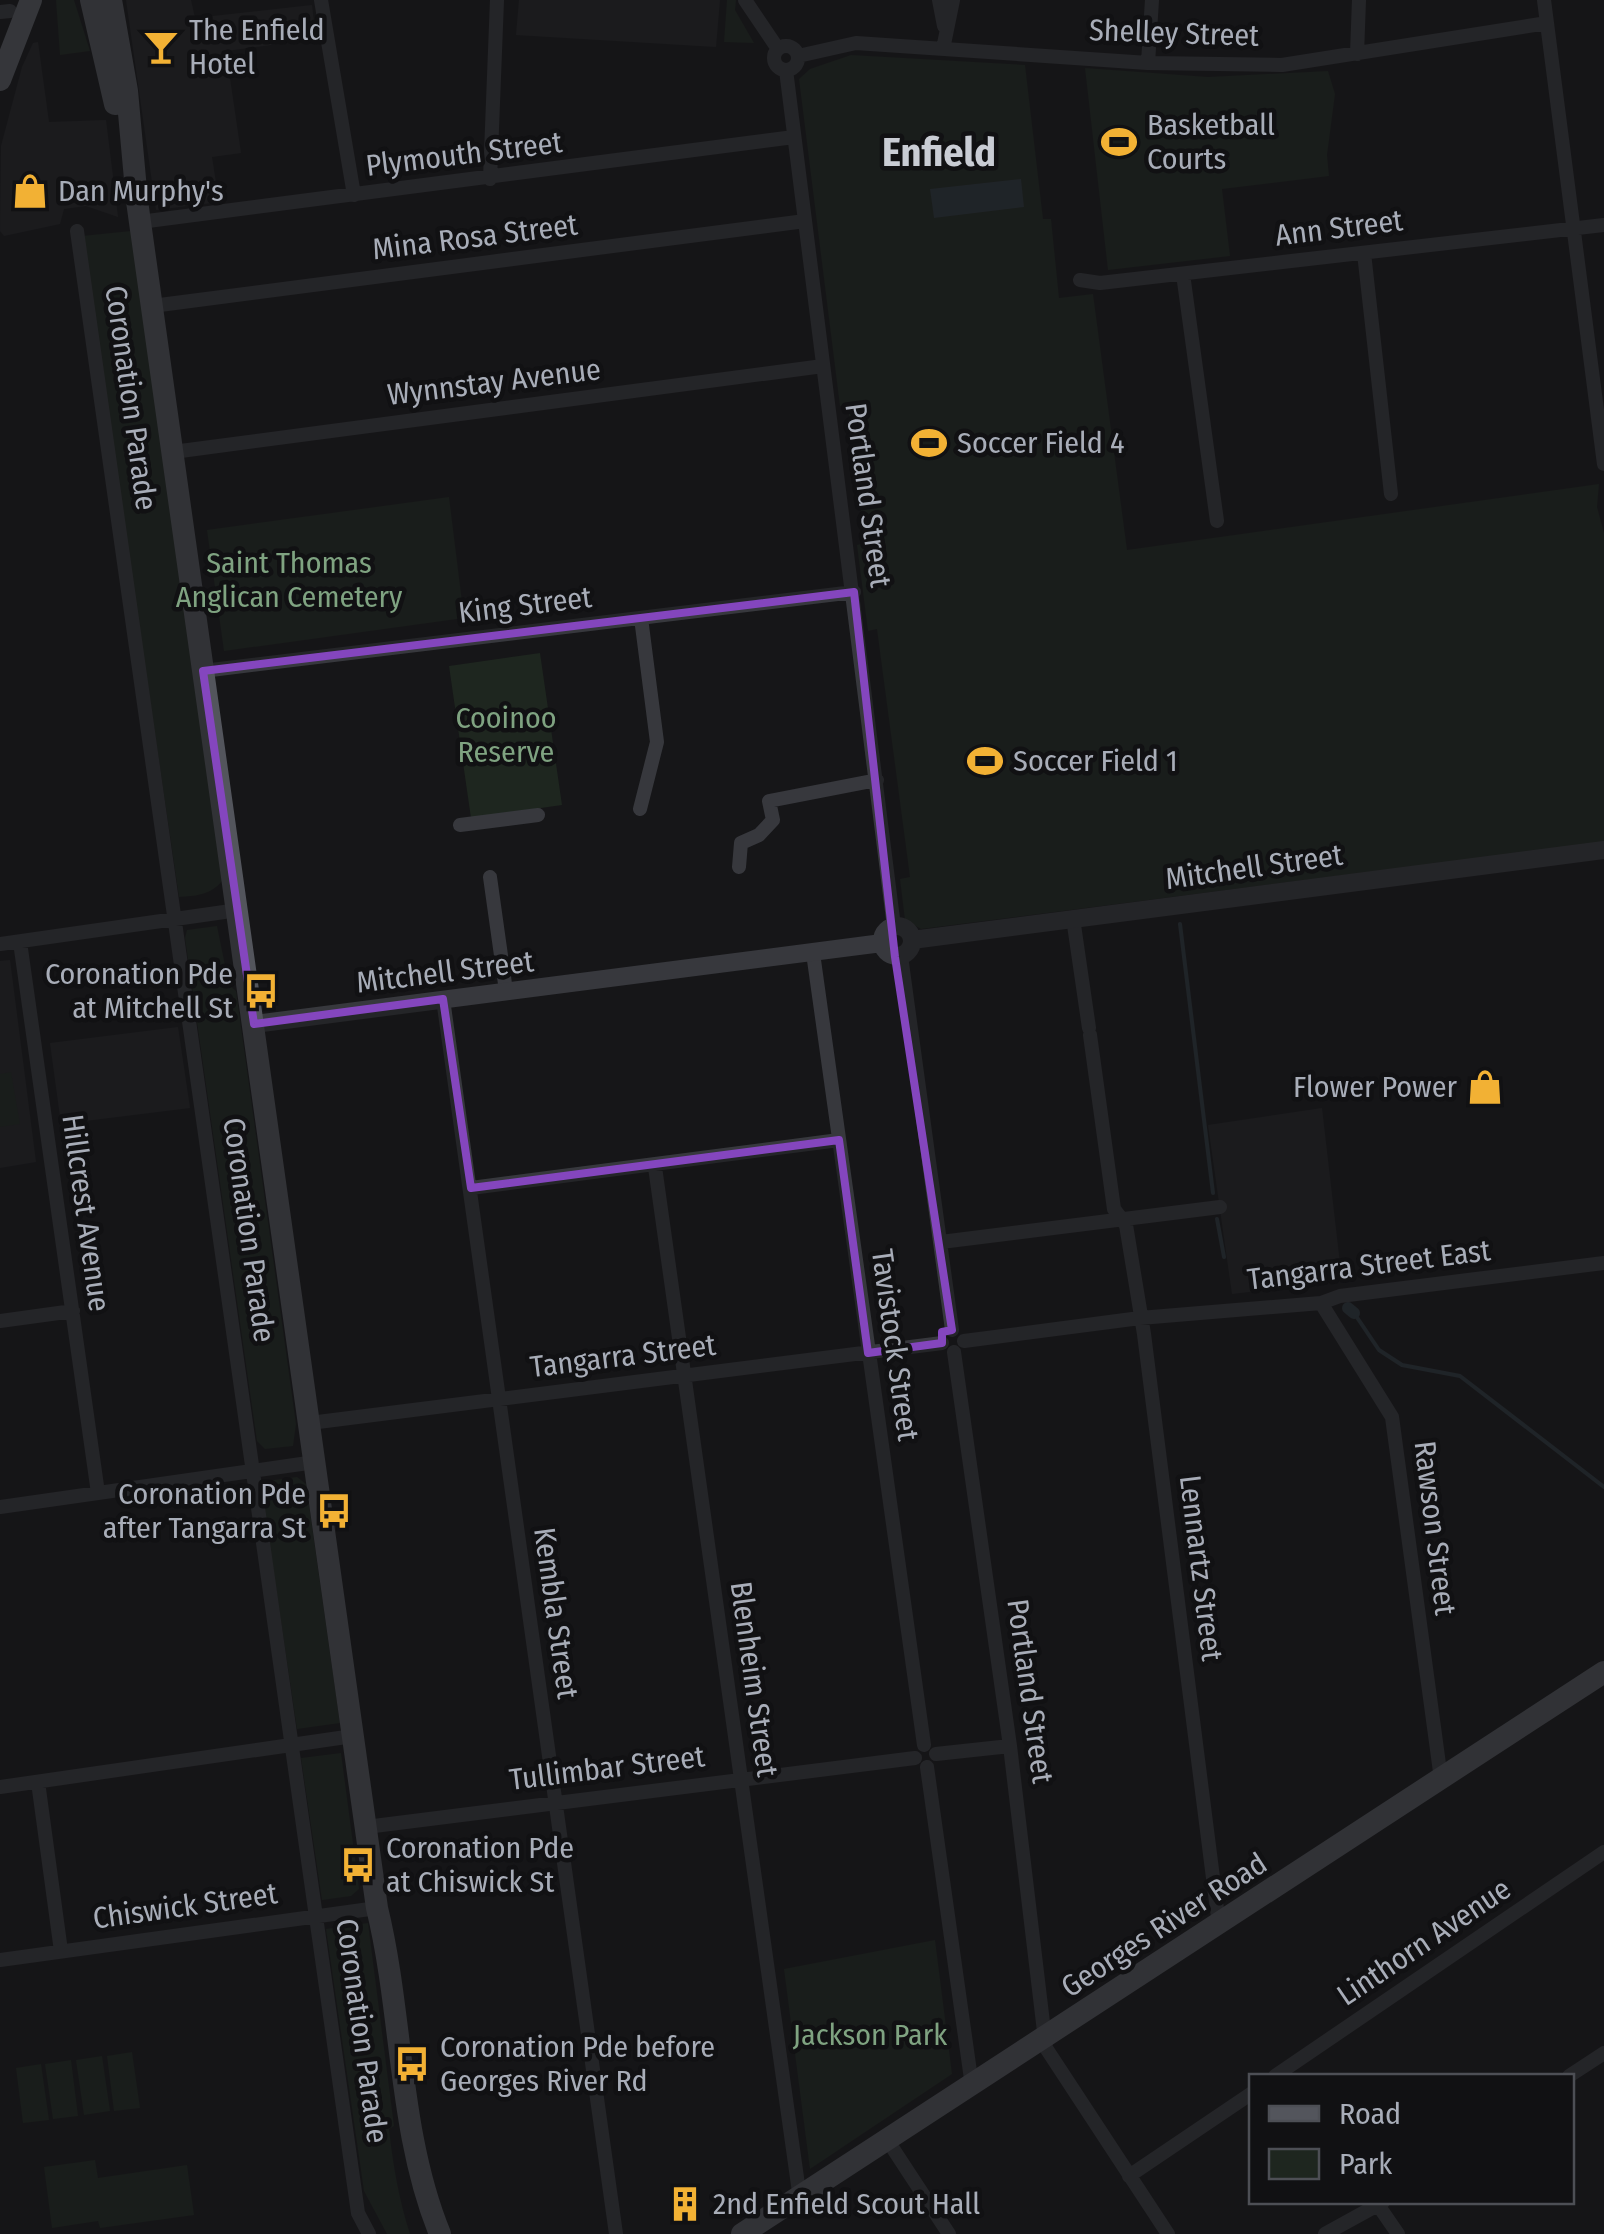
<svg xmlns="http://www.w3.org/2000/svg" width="1604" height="2234" viewBox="0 0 1604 2234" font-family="'Fira Sans Condensed',sans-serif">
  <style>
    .built { fill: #222225 }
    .green { fill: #1e261f }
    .water { fill: #2c353c }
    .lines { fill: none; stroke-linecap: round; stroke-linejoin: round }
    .stream { stroke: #2c353c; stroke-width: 4 }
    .canal { stroke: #2c353c; stroke-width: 12 }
    .minor { stroke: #37383d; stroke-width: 14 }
    .tertiary { stroke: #37383d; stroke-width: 18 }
    .primary { stroke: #53555c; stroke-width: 22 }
    .trunk { stroke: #5b5e65; stroke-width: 22 }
    .marked { fill: none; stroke: #8446be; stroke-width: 8; stroke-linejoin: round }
    .labels { text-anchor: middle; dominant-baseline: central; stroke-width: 9; stroke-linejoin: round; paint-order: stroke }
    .poi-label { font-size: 30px; fill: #a8adb8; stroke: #111113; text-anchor: start }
    .street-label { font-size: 30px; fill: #a8adb8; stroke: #111113 }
    .park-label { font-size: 30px; fill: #7fa381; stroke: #111113 }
    .district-label { font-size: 40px; font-weight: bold; fill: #c9ccd4; stroke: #111113 }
  </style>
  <rect width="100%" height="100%" fill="#161618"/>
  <path class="built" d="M126,0H191L195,18L312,5L316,39L226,51L241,153L212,157L219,202L156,210Z
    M519,0H720L716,47L516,35Z
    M38,42L49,122L106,120L118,217L86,206L64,209L60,224L4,236L0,231L1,146L22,67L33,43Z
    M10,960L36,1162L0,1168V961Z
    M178,1027L190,1108L61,1124L50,1043Z
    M1322,1108L1342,1281L1232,1294L1208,1125Z"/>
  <path class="green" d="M56,0H74L90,51L60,55Z
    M727,0H736L735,10L754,43L724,42Z
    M851,55L1025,65L1043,219H1051L1059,298L1093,294L1127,550L1599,484L1597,507L1604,533V842L921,929L905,920L900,879L910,877L877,629L868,631L857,545L865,543L848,406H840L799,79L810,69Z
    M1085,68L1208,77L1328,71L1335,94L1327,155L1329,176L1222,189L1230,256L1108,270Z
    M131,231L222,881C211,895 195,896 179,897L82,236Z
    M449,497L464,618L224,651L207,530Z
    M540,653L562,805L471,818L449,666Z
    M217,926L229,985L236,991L296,1424L293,1446L265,1449L257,1441L185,938L187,930Z
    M11,1072L20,1124L0,1127V1074Z
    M297,1477L306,1484L340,1723L297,1729L261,1487L267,1481Z
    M341,1753L359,1889L351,1896L322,1900L301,1758Z
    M368,1923L394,2126L389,2129C393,2165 399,2200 410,2234H387L364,2191L326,1929Z
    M935,1940L952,2074L810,2169L784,1969Z
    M132,2052L140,2108L114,2111L107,2056Z
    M102,2056L110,2111L84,2115L76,2060Z
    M71,2060L78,2116L53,2119L45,2064Z
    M41,2064L49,2120L23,2123L16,2068Z
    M95,2160L98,2178L187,2165L194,2215L100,2228L98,2221L52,2228L44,2167Z"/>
  <path class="water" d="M1021,179L1024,207L934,218L930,189Z"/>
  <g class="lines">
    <path class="stream" d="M1180,924L1213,1193
      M1217,1219L1224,1257
      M1354,1313L1379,1350L1402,1365L1460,1376L1604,1487"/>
    <path class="canal" d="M1348,1308L1354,1313"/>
    <path class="minor" d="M321,0L354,195
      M745,0L778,49
      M939,0L944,26
      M1544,0L1604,464
      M0,12L10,11
      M774 58a12 12 0 1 1 24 0a12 12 0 1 1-24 0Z
      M943,49L953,0
      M1357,54L1359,0
      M798,56L856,43L1148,63L1282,65L1547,23
      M1148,63L1152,0
      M786,70L894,927
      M490,179L497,0
      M140,222L794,137
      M77,231L358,2213L369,2234
      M1364,253L1391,494
      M1183,274L1217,521
      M1080,280L1100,283L1604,225
      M152,306L805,221
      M173,452L823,366
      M203,671L854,592
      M640,809L657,742L641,618
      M460,825L538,815
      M739,867L741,843L759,835L773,820L769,801L877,780
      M490,877L506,991
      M1073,918L1089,1028
      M20,942L98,1493
      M0,944L238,910
      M813,953L924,1745
      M901,956L952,1330
      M443,999L616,2234
      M1090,1035L1114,1209L1126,1225L1144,1334L1219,1925
      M655,1167L800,2199
      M471,1188L839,1140
      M941,1242L1220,1207
      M1321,1303L1392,1417L1441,1779
      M0,1321L73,1311
      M964,1341L1140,1318L1321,1303L1340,1296L1604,1263
      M954,1352L1010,1746L1046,2048L1168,2234
      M310,1423L942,1343
      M0,1507L315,1462
      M936,1754L1010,1746
      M927,1767L972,2086
      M38,1782L61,1951
      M0,1787L353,1736
      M366,1827L915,1758
      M0,1960L377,1908
      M1275,2076L1604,1852
      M1569,2076L1604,2053
      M888,2141L949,2234
      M1129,2176L1252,2093
      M1378,2205L1398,2234
      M1325,2234L1383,2202"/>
    <path class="tertiary" d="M882 941a15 15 0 1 1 30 0a15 15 0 1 1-30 0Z
      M912,940L1604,850
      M254,1024L882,943"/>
    <path class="primary" d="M91,0L115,104
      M111,0L127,91L137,201L377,1908C403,2014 398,2132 440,2234
      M742,2234L1604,1672"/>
    <path class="trunk" d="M0,80L31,0"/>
  </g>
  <path d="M0 0H1604V2234H0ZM854,592L895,957L952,1330L942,1332V1343L868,1353L839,1140L471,1188L443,999L254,1024L203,671Z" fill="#161618" fill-opacity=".55" fill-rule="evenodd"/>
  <path class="marked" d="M854,592L895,957L952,1330L942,1332V1343L868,1353L839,1140L471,1188L443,999L254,1024L203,671Z"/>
  <defs>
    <symbol id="bar-bare" viewBox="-9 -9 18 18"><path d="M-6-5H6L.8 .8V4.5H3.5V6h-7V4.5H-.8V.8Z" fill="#f2b134" stroke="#111113" stroke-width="2.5" paint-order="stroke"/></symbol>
    <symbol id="stadium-bare" viewBox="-9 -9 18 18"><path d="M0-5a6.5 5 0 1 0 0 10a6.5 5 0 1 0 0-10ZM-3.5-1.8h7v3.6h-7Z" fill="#f2b134" stroke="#111113" stroke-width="2.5" paint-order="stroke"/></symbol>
    <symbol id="shop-bare" viewBox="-9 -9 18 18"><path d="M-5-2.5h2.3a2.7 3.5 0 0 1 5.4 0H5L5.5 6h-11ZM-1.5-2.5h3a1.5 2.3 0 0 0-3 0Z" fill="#f2b134" stroke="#111113" stroke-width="2.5" paint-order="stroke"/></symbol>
    <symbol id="bus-bare" viewBox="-9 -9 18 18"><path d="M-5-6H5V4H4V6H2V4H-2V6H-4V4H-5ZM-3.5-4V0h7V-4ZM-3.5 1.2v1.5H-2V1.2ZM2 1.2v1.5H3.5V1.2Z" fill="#f2b134" stroke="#111113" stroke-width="2.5" paint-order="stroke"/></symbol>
    <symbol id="building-bare" viewBox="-9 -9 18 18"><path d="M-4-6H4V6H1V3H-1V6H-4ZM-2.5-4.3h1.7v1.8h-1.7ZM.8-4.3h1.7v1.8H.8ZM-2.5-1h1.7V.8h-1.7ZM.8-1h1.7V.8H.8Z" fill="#f2b134" stroke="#111113" stroke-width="2.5" paint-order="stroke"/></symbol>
  </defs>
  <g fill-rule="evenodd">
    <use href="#bar-bare" x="136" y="22" width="50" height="50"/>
    <use href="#stadium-bare" x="1094" y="117" width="50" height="50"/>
    <use href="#shop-bare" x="5" y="166" width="50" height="50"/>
    <use href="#stadium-bare" x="904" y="418" width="50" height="50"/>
    <use href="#stadium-bare" x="960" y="736" width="50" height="50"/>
    <use href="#bus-bare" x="236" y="966" width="50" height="50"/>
    <use href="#shop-bare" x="1460" y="1062" width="50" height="50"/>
    <use href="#bus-bare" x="309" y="1486" width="50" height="50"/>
    <use href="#bus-bare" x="333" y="1840" width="50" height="50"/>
    <use href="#bus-bare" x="387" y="2039" width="50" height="50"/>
    <use href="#building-bare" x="660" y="2179" width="50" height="50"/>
  </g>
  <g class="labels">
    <g class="poi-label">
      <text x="189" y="30">The Enfield<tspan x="189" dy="34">Hotel</tspan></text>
      <text x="1147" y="125">Basketball<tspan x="1147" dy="34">Courts</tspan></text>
      <text x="58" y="191">Dan Murphy's</text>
      <text x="957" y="443">Soccer Field 4</text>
      <text x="1013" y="761">Soccer Field 1</text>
      <text x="233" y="974" text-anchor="end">Coronation Pde<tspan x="233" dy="34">at Mitchell St</tspan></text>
      <text x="1457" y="1087" text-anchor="end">Flower Power</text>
      <text x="306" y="1494" text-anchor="end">Coronation Pde<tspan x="306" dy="34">after Tangarra St</tspan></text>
      <text x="386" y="1848">Coronation Pde<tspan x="386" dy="34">at Chiswick St</tspan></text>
      <text x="440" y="2047">Coronation Pde before<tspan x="440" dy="34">Georges River Rd</tspan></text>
      <text x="713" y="2204">2nd Enfield Scout Hall</text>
    </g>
    <g class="street-label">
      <text transform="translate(1174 33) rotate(2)">Shelley Street</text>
      <text transform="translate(464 154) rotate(-7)">Plymouth Street</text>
      <text transform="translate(1339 228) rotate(-7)">Ann Street</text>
      <text transform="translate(475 237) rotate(-7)">Mina Rosa Street</text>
      <text transform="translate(494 382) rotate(-7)">Wynnstay Avenue</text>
      <text transform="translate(131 398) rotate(82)">Coronation Parade</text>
      <text transform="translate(868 495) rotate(82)">Portland Street</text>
      <text transform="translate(525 605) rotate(-7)">King Street</text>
      <text transform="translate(1254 867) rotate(-8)">Mitchell Street</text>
      <text transform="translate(445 972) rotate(-7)">Mitchell Street</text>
      <text transform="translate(86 1213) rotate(82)">Hillcrest Avenue</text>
      <text transform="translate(249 1230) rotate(82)">Coronation Parade</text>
      <text transform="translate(1369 1265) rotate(-7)">Tangarra Street East</text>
      <text transform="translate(895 1345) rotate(82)">Tavistock Street</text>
      <text transform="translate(623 1356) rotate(-7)">Tangarra Street</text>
      <text transform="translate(1435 1528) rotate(83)">Rawson Street</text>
      <text transform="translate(1201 1568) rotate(83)">Lennartz Street</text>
      <text transform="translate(556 1613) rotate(82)">Kembla Street</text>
      <text transform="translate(754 1679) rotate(82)">Blenheim Street</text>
      <text transform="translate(1030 1691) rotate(82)">Portland Street</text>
      <text transform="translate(607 1768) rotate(-7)">Tullimbar Street</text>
      <text transform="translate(185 1906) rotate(-8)">Chiswick Street</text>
      <text transform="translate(1164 1925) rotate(-33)">Georges River Road</text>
      <text transform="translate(1424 1942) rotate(-34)">Linthorn Avenue</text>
      <text transform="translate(362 2031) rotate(82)">Coronation Parade</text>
    </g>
    <g class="park-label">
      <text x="289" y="563">Saint Thomas<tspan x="289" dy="34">Anglican Cemetery</tspan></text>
      <text x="506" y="718">Cooinoo<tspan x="506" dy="34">Reserve</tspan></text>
      <text x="870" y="2035">Jackson Park</text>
    </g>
    <g class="district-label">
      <text x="939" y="153">Enfield</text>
    </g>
  </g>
  <rect x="1249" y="2074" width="325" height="130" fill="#111113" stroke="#4d4f55" stroke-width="2.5"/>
  <rect x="1269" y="2106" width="50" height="15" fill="#53555c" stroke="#4d4f55" stroke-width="2.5"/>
  <text x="1339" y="2124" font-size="30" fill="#a8adb8">Road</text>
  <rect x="1269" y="2149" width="50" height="30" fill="#1e261f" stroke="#4d4f55" stroke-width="2.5"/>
  <text x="1339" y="2174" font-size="30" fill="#a8adb8">Park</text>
</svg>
